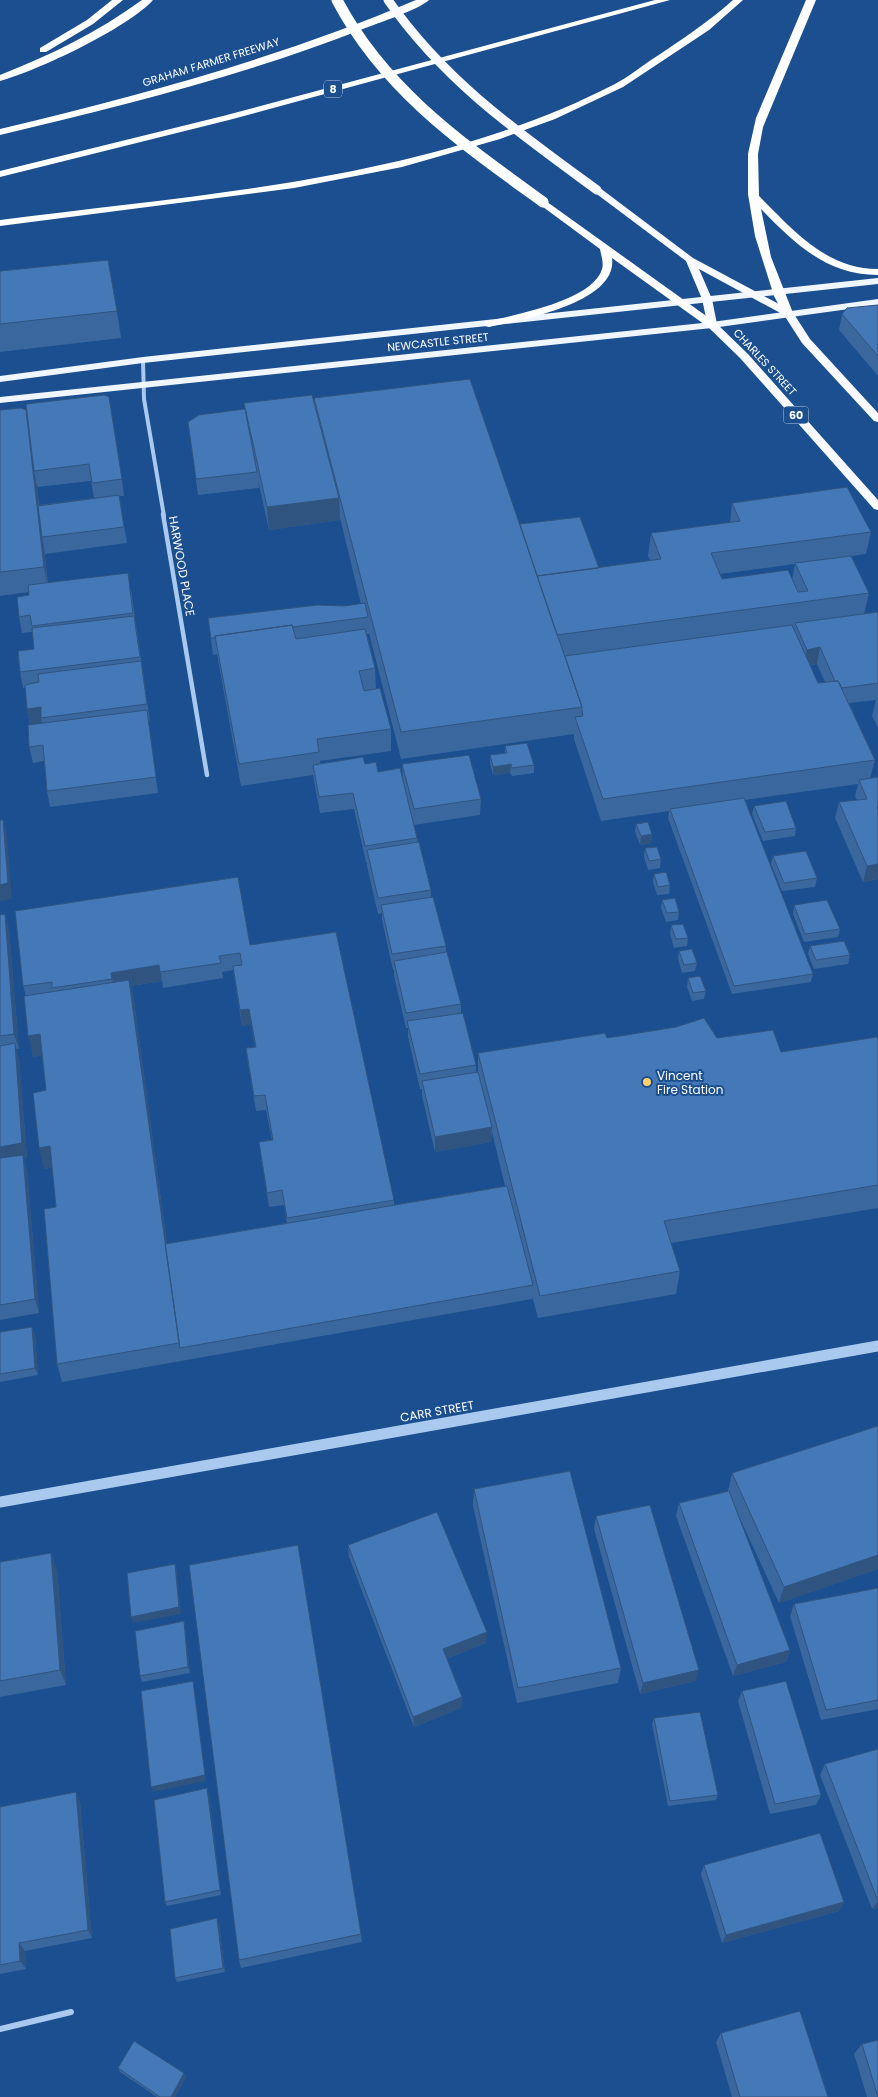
<svg xmlns="http://www.w3.org/2000/svg" width="878" height="2097" viewBox="0 0 878 2097" font-family="Poppins,sans-serif">
  <style>
    .lines { fill: none; stroke-linecap: round; stroke-linejoin: round }
    .minor-far2 { stroke: #a9c9ee; stroke-width: 4 }
    .minor-far1 { stroke: #a9c9ee; stroke-width: 4.5 }
    .minor { stroke: #a9c9ee; stroke-width: 6 }
    .tertiary { stroke: #a9c9ee; stroke-width: 11 }
    .primary { fill: #f0f6ff; fill-rule: evenodd }
    .trunk { fill: #f8faff; fill-rule: evenodd }
    .motorway { fill: #fff; fill-rule: evenodd }
    .trunk-bridge { stroke: #f8faff; stroke-width: 9 }
    .motorway-bridge { stroke: #fff; stroke-width: 11 }
    .wall { fill: #3a679d; fill-rule: evenodd }
    .shaded-wall { fill: #305480 }
    .building { fill: #4478b7; stroke: #305480 }
    .poi-dot { fill: #ffd166; stroke: #1b4f8f; stroke-width: 2 }
    .labels { text-anchor: middle; dominant-baseline: central; stroke-width: 4; stroke-linejoin: round; paint-order: stroke }
    .far-street-label { font-size: 11px; fill: #fff; stroke: #1b4f8f }
    .shield { fill: #1b4f8f; stroke: #bbcadd; stroke-width: 1 }
    .shield-label { font-size: 11px; font-weight: bold; fill: #fff }
    .street-label { font-size: 12px; fill: #fff; stroke: #1b4f8f }
    .poi-label { font-size: 12px; fill: #fff; stroke: #1b4f8f; text-anchor: start }
  </style>
  <rect width="100%" height="100%" fill="#1b4f8f"/>
  <g class="lines">
    <path class="minor-far2" d="M143,360L144,399L164,516"/>
    <path class="minor-far1" d="M163,514L207,775"/>
    <path class="minor" d="M0,2029L71,2012"/>
    <path class="tertiary" d="M0,1502L878,1346"/>
    <path class="primary" d="M878,278V284L143,363L0,382V376L143,357Z
      M878,299V305L712,328L0,403V397L712,322Z"/>
    <path class="trunk" d="M594,188H600L693,258L792,311L810,339L878,413V422L874,421L802,343L784,315L699,269L712,299L717,324L748,354L878,500V510L874,509L740,358L708,327L702,299L686,261L594,192Z"/>
    <path class="motorway" d="M112,0H123L93,24L46,52H40V48L87,20Z
      M142,0H153C128,28 37,71 0,81V75C51,55 98,32 142,0Z
      M416,0H429C418,10 378,23 363,29C246,75 122,106 0,135V129C142,95 282,57 416,0Z
      M655,0H670L229,120L0,177V171L223,116Z
      M733,0H743L709,30L623,87L555,119L500,139L402,167L294,188L0,226V220C207,193 426,181 615,84C628,77 639,68 651,60C680,41 707,23 733,0Z
      M806,0H816L763,127L758,154L759,196C793,230 826,269 878,269V275C827,275 795,244 761,209L771,257L793,313L788,316L783,313L774,296L755,236L748,194V154L756,118Z
      M543,199L716,323V327H708L612,258C618,303 520,320 489,327L485,326V322C513,315 593,301 602,269C604,263 601,255 600,249L539,204L538,202Z"/>
    <path class="trunk-bridge" d="M388,0C444,81 519,133 597,190"/>
    <path class="motorway-bridge" d="M337,0C384,90 463,144 543,202"/>
  </g>
  <path class="wall" d="M0,271L117,311L121,338L0,352Z
    M878,305V376L839,330L842,314Z
    M314,398L520,524L599,568L651,561L648,556L651,533L730,523L732,503L871,532L866,554L851,556L869,593L864,614L878,612V728L872,716L876,700L849,703L875,760L870,778L878,777V879L863,882L835,818L839,802L857,800L855,796L858,784L745,800L813,974L811,982L732,994L668,818L669,811L601,821L574,739V734L401,759L369,633V634H367L375,668L376,689L391,729V751L320,761V764H365L378,772L403,780L402,764L481,799L480,815L414,825L417,838L418,842L431,890V897L446,946V952L461,1004V1013L476,1065V1073L478,1072V1053L607,1038H717L781,1052L878,1040V1208L671,1243L680,1271L676,1294L538,1318L532,1296V1299L62,1382L57,1364L56,1207L52,1167L44,1169L46,1090L42,1055L33,1057L26,996L23,986L250,945L394,1200V1205L505,1186L492,1132L491,1142L435,1152L422,1096V1089H420L408,1037V1028H406L394,976V969L393,970L382,920V913L378,914L367,866V862H366L354,809L320,813L313,775L241,786L217,654L213,655L208,618L361,604L340,518V520L269,530L258,480L259,488L198,495L188,422L245,409L244,403L314,404ZM795,564L792,579H722L720,574ZM817,664L825,682L818,683L810,665ZM233,970L242,1026L251,1024L255,1047L246,1048L248,1064L256,1111L266,1110L272,1140L259,1142L269,1207L284,1205L287,1223L167,1244L134,1001L131,986L162,981L163,988L223,978L222,972Z
    M0,410L122,479L124,496H119L127,543L45,554L44,547L48,583L131,590L150,721H148L158,793L50,807L47,791L44,761L33,763L29,747L30,725L27,709L25,688H23L20,672L34,649L32,632L22,633L19,617L29,595V592L0,596ZM91,481L94,498L39,505L37,487Z
    M505,746L534,765V773L512,776L510,773L493,775L490,764V755L505,753Z
    M754,806L796,828L795,836L763,841L752,814Z
    M636,824L652,834L651,843L640,845L635,832Z
    M645,848L661,859L660,868L648,870L644,857Z
    M773,856L817,878L815,887L782,891L771,864Z
    M654,874L670,885L669,894L657,895L653,882Z
    M662,900L679,912L678,920L666,922L661,908Z
    M794,905L840,929L838,937L804,942L793,914Z
    M5,914L9,930L19,1049H16L19,1059L27,1158L24,1159L27,1170L39,1313L0,1320V915Z
    M671,925L688,938L687,946L674,948L670,934Z
    M810,946L850,955L848,964L814,969L808,954Z
    M679,951L697,963L695,971L682,973L678,959Z
    M688,978L706,991L704,999L692,1001L687,987Z
    M32,1327L35,1334L38,1375L0,1382V1332Z
    M878,1426V1569L779,1603L735,1508L790,1650L786,1662L733,1676L676,1516L679,1503L728,1491L732,1473Z
    M474,1489L621,1668L618,1683L517,1703L473,1506Z
    M596,1516L696,1681L640,1694L594,1529Z
    M348,1545L486,1643L446,1659L462,1697L461,1708L414,1727L349,1557Z
    M0,1562L57,1569L66,1685L0,1697Z
    M878,1588V1709L821,1720L790,1616L794,1604Z
    M184,1621L185,1628L190,1673L142,1682L140,1676Z
    M742,1691L821,1795L816,1805L770,1814L738,1701Z
    M654,1718L718,1795L716,1800L668,1806L652,1724Z
    M878,1749V1908L872,1909L820,1775L825,1764Z
    M207,1788L209,1794L221,1895L167,1906L165,1902Z
    M76,1792L80,1802L92,1938L25,1951L26,1969L0,1974V1807Z
    M704,1865L844,1902L839,1911L722,1943L701,1874Z
    M219,1923L225,1972L177,1982L175,1978Z
    M361,1934L362,1942L241,1968L239,1960Z
    M721,2033L828,2097H732L716,2042Z
    M862,2044L878,2097H867L854,2054Z
    M118,2068L186,2077L175,2097H157L120,2072Z"/>
  <path class="shaded-wall" d="M26,410L34,471L37,487L42,537L44,547L48,589L44,567Z
    M339,498L340,520L269,530L267,507Z
    M820,647L817,664L803,666L807,650Z
    M41,707V718L42,723L30,725L27,709Z
    M511,764L510,773L493,775V767Z
    M3,820L7,836L12,899L0,901V885Z
    M652,834L651,843L640,845L641,836Z
    M878,864V879L863,882L867,866Z
    M5,914L9,930L19,1049L14,1034Z
    M159,965L162,981L131,986L134,1001L181,1348L111,973Z
    M249,1009L251,1024L242,1026L240,1010Z
    M40,1034L45,1055L33,1057L28,1036Z
    M15,1043L19,1059L27,1158L24,1159L27,1170L39,1313L35,1299L0,1163V1147Z
    M492,1127L491,1142L435,1152V1137Z
    M50,1146L55,1167L44,1169L39,1148Z
    M32,1327L35,1334L38,1375L35,1368Z
    M51,1553L57,1569L66,1685L60,1670Z
    M878,1555V1569L779,1603L784,1587Z
    M175,1564L177,1570L181,1614L133,1623L131,1617Z
    M184,1621L185,1628L190,1673L188,1667Z
    M487,1632L486,1643L443,1660V1649Z
    M790,1650L786,1662L733,1676L737,1665Z
    M699,1670L696,1681L640,1694L643,1683Z
    M193,1681L194,1687L206,1781L153,1792L151,1787Z
    M462,1697L461,1708L414,1727L413,1717Z
    M207,1788L209,1794L221,1895L220,1890Z
    M76,1792L80,1802L92,1938L88,1930Z
    M878,1901V1908L872,1909Z
    M844,1902L839,1911L722,1943L726,1935Z
    M217,1918L219,1923L225,1972L223,1968Z
    M19,1943L25,1951L26,1969L20,1961Z
    M184,2073L186,2077L175,2097H171Z"/>
  <path class="building" d="M108,260L117,311L0,324V271Z
    M878,305V356L842,314L847,308Z
    M470,379L582,707L401,732L314,398Z
    M104,395L109,397L122,479L92,483L89,464L34,471L26,404Z
    M312,395L339,498L267,507L244,403Z
    M21,408L26,410L44,567L0,572V410Z
    M245,409L257,472L196,479L188,422L199,415Z
    M847,487L871,532L711,553L722,579L788,570L798,592L808,591L795,563L851,556L869,593L557,635L537,576L661,559L651,533L740,521L732,503Z
    M119,495L124,527L42,537L38,506Z
    M580,517L599,568L537,576L520,524Z
    M128,573L133,613L32,626L30,615L19,617L17,597L29,595L28,585Z
    M365,603L368,617L293,627L292,625L215,636V638H211L208,618L317,605L344,606Z
    M878,612V683L842,688L838,681H835L820,647L807,650L795,623Z
    M134,616L140,657L20,672L18,651L34,649L32,628Z
    M292,625L296,639L365,629L375,668L359,671L364,691L380,688L391,729L317,739L319,752L239,764L215,636Z
    M792,625L818,683L838,681L875,760L603,799L575,717L583,716L582,711V707L565,656Z
    M141,661L147,704L41,718V707L27,709L25,685L39,682L38,674Z
    M147,710L156,777L47,791L43,745L29,747L28,725Z
    M527,743L534,765L512,768L511,764L493,767L490,755L507,753L505,746Z
    M469,755L481,799L414,809L402,764Z
    M363,757L365,764L376,762L378,772L400,768L417,838L365,846L353,793L319,797L313,765Z
    M878,777V806L877,807L878,809V864L867,866L839,802L867,799L859,780Z
    M744,798L813,974L734,986L670,809Z
    M786,801L796,828L765,832L754,806Z
    M0,820H3L8,883L0,885Z
    M648,822L652,834L641,836L636,824Z
    M419,842L431,890L378,898L367,850Z
    M657,847L661,859L649,861L645,848Z
    M806,851L817,878L784,883L773,856Z
    M666,872L670,885L658,887L654,874Z
    M238,877L250,945L336,932L394,1200L287,1218L282,1190L267,1193L259,1142L273,1140L265,1095L254,1096L246,1048L256,1047L249,1009L240,1010L233,966L242,965L240,953L219,956L221,963L160,972L159,965L111,973L112,979L52,988V982L23,986L15,911Z
    M433,897L446,946L392,954L381,905Z
    M675,898L679,912L667,913L662,900Z
    M827,900L840,929L805,934L794,905Z
    M5,914L14,1034L0,1036V915Z
    M683,924L688,938L676,939L671,925Z
    M844,941L850,955L816,960L810,946Z
    M692,949L697,963L684,965L679,951Z
    M447,952L461,1004L406,1013L394,961Z
    M700,976L706,991L693,993L688,978Z
    M129,980L179,1343L57,1364L44,1209L56,1207L50,1146L39,1148L33,1093L46,1090L40,1034L28,1036L24,996Z
    M463,1013L476,1065L420,1074L407,1021Z
    M704,1018L717,1038L773,1030L781,1052L877,1037L878,1040V1185L664,1221L680,1271L540,1296L478,1053L605,1033L607,1038L676,1027Z
    M15,1043L22,1143L0,1147V1046Z
    M478,1072L492,1127L435,1137L422,1081Z
    M23,1155L35,1299L0,1305V1158Z
    M507,1186L533,1285L180,1348L165,1244Z
    M32,1327L35,1368L0,1374V1332Z
    M878,1426V1555L784,1587L732,1473Z
    M570,1471L621,1668L518,1688L474,1489Z
    M729,1491L790,1650L737,1665L679,1503Z
    M650,1505L699,1670L643,1683L596,1516Z
    M437,1512L487,1632L443,1649L462,1697L413,1717L348,1545Z
    M298,1545L361,1934L239,1960L189,1565Z
    M51,1553L60,1670L0,1681V1562Z
    M175,1564L179,1607L131,1617L127,1573Z
    M878,1588V1700L826,1710L794,1604Z
    M184,1621L188,1667L140,1676L135,1631Z
    M193,1681L205,1775L151,1787L141,1691Z
    M786,1681L821,1795L775,1804L742,1691Z
    M700,1712L718,1795L670,1801L654,1718Z
    M878,1749V1901L825,1764Z
    M207,1788L220,1890L165,1902L154,1800Z
    M76,1792L88,1930L19,1943L20,1961L0,1965V1807Z
    M820,1833L844,1902L726,1935L704,1865Z
    M217,1918L223,1968L175,1978L170,1929Z
    M800,2011L828,2097H740L721,2033Z
    M878,2040V2097L862,2044Z
    M134,2041L184,2073L171,2097H160L118,2068Z"/>
  <circle class="poi-dot" cx="647" cy="1082" r="5"/>
  <g class="labels">
    <g class="far-street-label">
      <text transform="translate(211 62) rotate(-17)">GRAHAM FARMER FREEWAY</text>
      <text transform="translate(438 342) rotate(-6)">NEWCASTLE STREET</text>
      <text transform="translate(765 362) rotate(47)">CHARLES STREET</text>
    </g>
    <g class="shield">
      <rect x="324" y="80.5" width="18" height="17" rx="4"/>
      <rect x="783.5" y="406.5" width="25" height="17" rx="4"/>
    </g>
    <g class="shield-label">
      <text x="333" y="89">8</text>
      <text x="796" y="415">60</text>
    </g>
    <g class="street-label">
      <text transform="translate(182 566) rotate(80)">HARWOOD PLACE</text>
      <text transform="translate(437 1411) rotate(-10)">CARR STREET</text>
    </g>
    <g class="poi-label">
      <text x="657" y="1075">Vincent<tspan x="657" dy="14">Fire Station</tspan></text>
    </g>
  </g>
</svg>
